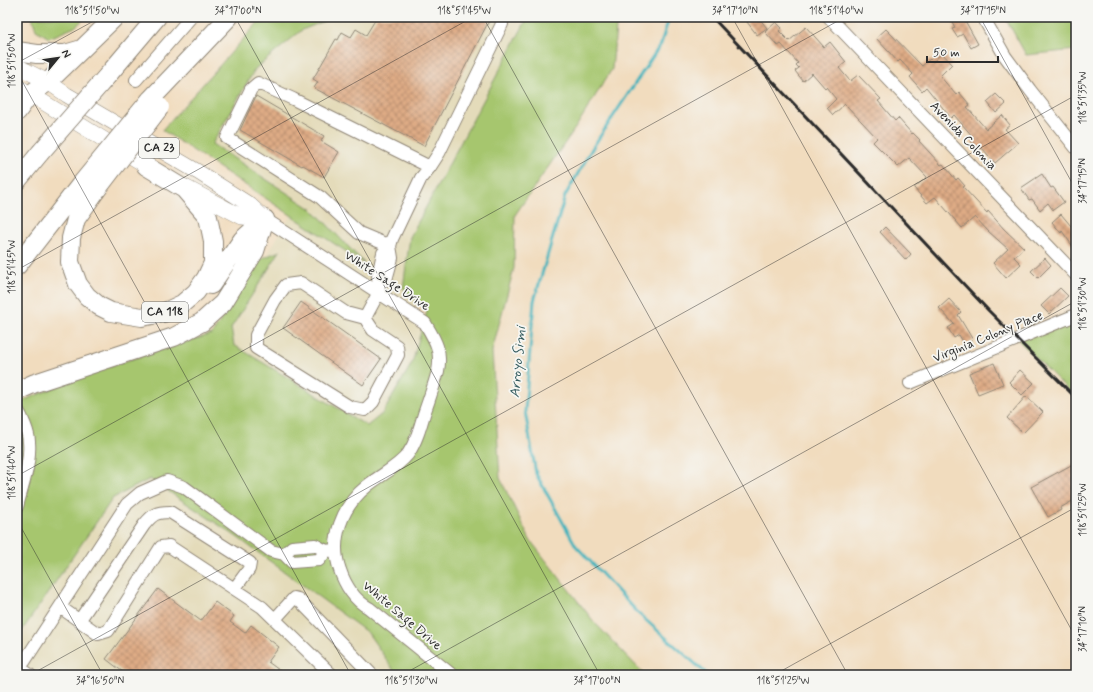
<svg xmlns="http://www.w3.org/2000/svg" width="1093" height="692" viewBox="0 0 1093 692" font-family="Mynerve,sans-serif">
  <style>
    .built { fill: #e4dbba }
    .green { fill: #a6c66e; stroke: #68784c }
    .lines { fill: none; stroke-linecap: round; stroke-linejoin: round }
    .stream { stroke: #43b3bc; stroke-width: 3 }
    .building { fill: url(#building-cross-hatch) }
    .minor-casing { stroke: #8e8474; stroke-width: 14 }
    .major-casing { stroke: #8e8474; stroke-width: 16 }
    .highway-casing { stroke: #8e8474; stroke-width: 20 }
    .minor { stroke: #fff; stroke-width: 12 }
    .major { stroke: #fff; stroke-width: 15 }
    .highway { stroke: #fff; stroke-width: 18 }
    .rail { stroke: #2b2b2b; stroke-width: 3 }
    .highway-bridge-casing { stroke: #8e8474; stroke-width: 20; stroke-linecap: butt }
    .highway-bridge { stroke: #fff; stroke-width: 18 }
    .ticks { fill: none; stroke: #2b2b2b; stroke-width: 1; stroke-opacity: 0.45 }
    .labels { text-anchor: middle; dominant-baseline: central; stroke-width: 3.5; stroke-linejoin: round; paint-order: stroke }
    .shield { fill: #f6f6f2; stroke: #686867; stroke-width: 1 }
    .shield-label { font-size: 12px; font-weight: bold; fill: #2b2b2b }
    .street-label { font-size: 13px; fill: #2b2b2b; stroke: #f6f6f2 }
    .water-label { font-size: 14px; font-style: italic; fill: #335b5e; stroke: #f6f6f2 }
    .neatline { fill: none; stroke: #2b2b2b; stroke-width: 1.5 }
    .ticks-label { font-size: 10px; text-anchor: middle; fill: #2b2b2b }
  </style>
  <defs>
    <pattern id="building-cross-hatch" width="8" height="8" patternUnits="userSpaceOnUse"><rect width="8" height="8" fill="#deab85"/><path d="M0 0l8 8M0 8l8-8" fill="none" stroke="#b48b6d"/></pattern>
  </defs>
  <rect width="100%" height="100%" fill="#f6f6f2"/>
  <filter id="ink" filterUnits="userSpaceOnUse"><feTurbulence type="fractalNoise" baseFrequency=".025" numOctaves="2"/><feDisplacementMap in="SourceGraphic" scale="8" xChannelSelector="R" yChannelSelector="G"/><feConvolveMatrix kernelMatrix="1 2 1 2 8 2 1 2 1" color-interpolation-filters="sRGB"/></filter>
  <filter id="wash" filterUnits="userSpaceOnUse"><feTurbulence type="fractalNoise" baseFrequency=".012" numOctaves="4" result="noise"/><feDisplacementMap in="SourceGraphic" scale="16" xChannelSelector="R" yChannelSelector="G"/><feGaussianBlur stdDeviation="0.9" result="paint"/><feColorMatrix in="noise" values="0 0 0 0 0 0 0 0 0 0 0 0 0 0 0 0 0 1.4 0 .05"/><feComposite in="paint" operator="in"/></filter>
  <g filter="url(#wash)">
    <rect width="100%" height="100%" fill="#f1dcbe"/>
    <path class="built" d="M316,17H557L411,280L426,344L372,432L216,339L296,207L198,142L253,60Z
      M150,479L237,537L368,633L397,675H17V638L113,498Z"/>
    <path class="green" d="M32,17H86L75,27L49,38L36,30Z
      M263,17H334L302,30L255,69L212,144L313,210L365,264L162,130Z
      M541,17H617L612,69L576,127L515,215L514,268L492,351L500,478L530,540L595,623L645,675H397L368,633L237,537L150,479L113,498L17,638V403L100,369L212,334L260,259L280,251L231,328L234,345L367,426L383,413L412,363L427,311L403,288L410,237L527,19Z
      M1005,17H1076V50L1026,55Z
      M1076,315V398L1018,340Z"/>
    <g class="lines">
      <path class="stream" d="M669,17L661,44L593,147L565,196L534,301L525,411L536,474L576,546L640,615L708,675"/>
    </g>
    <g id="blocks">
      <path class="building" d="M377,17H491L424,146L314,88L318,82L313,79L336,39L338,40L342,32L351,37L356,29L366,35Z
        M752,17H758L767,28L757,35L747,22Z
        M950,17H963L978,44L971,48L963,34L957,37L952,29L955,28Z
        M776,22L782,28L779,31L789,41L806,27L824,47L830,42L846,62L839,68L850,81L858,75L881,99L878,101L895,121L898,118L912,134L913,133L920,140L919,141L941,165L943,164L956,180L958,178L965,186L963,187L987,213L988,211L1004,229L1024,248L1014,257L1021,264L1006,278L993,263L1008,249L988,231L975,217L962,228L935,197L927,203L914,188L927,177L909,158L898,167L873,142L877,138L845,104L833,115L827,108L836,99L826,87L825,88L812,73L803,81L795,71L799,68L796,65L798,63L781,44L778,46L765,32Z
        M886,29L922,66L930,59L933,62L942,53L952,64L940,76L956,95L959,92L970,105L967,107L986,129L1002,115L1010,125L1005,129L1018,143L995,163L982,148L979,150L971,141L974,138L954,115L951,118L926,87L922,91L910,77L913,74L900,60L898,62L876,38Z
        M996,94L1006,104L996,113L987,102Z
        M256,96L324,136L321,141L339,152L324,177L303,165L302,166L240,130Z
        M1042,174L1051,188L1053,187L1064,202L1053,210L1048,203L1040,210L1032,199L1029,200L1021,188Z
        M1061,214L1076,232V251L1062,231L1061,233L1052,222Z
        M885,227L911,254L906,260L880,232Z
        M1045,258L1051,265L1038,278L1031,271Z
        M1060,288L1068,296L1049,314L1041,306Z
        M949,299L961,312L958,315L973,340L965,345L959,335L954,338L948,328L954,324L939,308Z
        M301,302L381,359L363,385L283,328Z
        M994,363L1003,384L978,394L969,373Z
        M1020,370L1034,383L1022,395L1009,382Z
        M1026,396L1043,412L1023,433L1007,418Z
        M1073,464L1076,470V499L1060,508L1061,510L1048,517L1031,487Z
        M158,589L201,621L215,602L234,616L230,622L245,633L251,625L279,647L268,662L286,675H127L106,659Z"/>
    </g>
  </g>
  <g filter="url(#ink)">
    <use href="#blocks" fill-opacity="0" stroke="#8e8474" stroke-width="1"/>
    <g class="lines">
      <defs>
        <path id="minor" d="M829,17L1076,275
          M983,17L1005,56L1030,90L1076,148
          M136,80L191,17
          M265,219L425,323C435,340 442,350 438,371C434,385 429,400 424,414C420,428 416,442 408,454C397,468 380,475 367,486C342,506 329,540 340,570C345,585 355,601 369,608L452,675
          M390,246L359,233L320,197L227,138L251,89L258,83L293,99L430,167
          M379,283L386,280L392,258L390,246L392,239L421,178L430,167L439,153L502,24L501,17
          M365,318L346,313L301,283L286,285L275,300L256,335V348L350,407L365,410L373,402L398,355L397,346L373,330L365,318L379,292L378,276L383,253L390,246
          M910,383L1076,315
          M17,409C22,417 29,433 29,442C31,463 22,486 17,507
          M284,554L292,547L315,545L326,551L333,550
          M60,607L98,634L108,631L161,547L169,546L262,607L332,675
          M275,619L294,598L298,599L372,675
          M79,621L144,525C153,514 156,512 170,512L250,563L249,569L235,588
          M17,663L24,662L127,504L140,493L167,481L184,487L271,551L284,554L292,562L319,560L326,551
          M17,666L30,675"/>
        <path id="major" d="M17,66L48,82L67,95L198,172L250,205L265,219
          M17,86L155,171
          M183,186L242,217L265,219"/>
        <path id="highway" d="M17,51L37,54H65L82,49
          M108,75L157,17
          M150,100L229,17
          M17,112L30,94L48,82L115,17
          M17,181L40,153
          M95,192L76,219L71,238L70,262L78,284L87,296L99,306L111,312L142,317L163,313L182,304L196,292L206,278L213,263V241L208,217L184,189L146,166
          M17,266L81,184
          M211,285L242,240L264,220
          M17,391L35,383L174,337L202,322L223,303L255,251L265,219"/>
      </defs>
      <use href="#minor" class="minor-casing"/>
      <use href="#major" class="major-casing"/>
      <use href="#highway" class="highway-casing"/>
      <use href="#minor" class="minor"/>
      <use href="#major" class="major"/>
      <use href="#highway" class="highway"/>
      <path class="rail" d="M712,17L988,310L1076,398"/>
      <defs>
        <path id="highway-bridge" d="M40,153L108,75
          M81,184L150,100
          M95,192L160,107"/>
      </defs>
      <use href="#highway-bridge" class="highway-bridge-casing"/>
      <use href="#highway-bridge" class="highway-bridge"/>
    </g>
  </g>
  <path class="ticks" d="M235,17L600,675M483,17L848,675M732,17L1076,638M980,17L1076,190M17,63L101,17M17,72L351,675M17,270L473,17M17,476L845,17M17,520L103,675M30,675L1076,95M402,675L1076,301M774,675L1076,507"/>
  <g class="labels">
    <g class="shield">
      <rect x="139" y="138" width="40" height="20" rx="3"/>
      <rect x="142" y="302" width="46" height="20" rx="3"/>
    </g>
    <g class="shield-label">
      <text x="159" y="148">CA 23</text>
      <text x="165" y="312">CA 118</text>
    </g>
    <g class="street-label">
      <text transform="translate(963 136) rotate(46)">Avenida Colonia</text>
      <text transform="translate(387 281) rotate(33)">White Sage Drive</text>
      <text transform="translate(988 337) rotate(-22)">Virginia Colony Place</text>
      <text transform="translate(402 616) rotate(40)">White Sage Drive</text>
    </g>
    <g class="water-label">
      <text transform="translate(518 362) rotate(-85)">Arroyo Simi</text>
    </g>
  </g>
  <rect width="1093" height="692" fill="none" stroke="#f6f6f2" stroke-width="44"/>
  <g transform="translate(58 58) rotate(61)" stroke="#f6f6f2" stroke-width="3" paint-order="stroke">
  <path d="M0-3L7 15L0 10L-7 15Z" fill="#2b2b2b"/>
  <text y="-6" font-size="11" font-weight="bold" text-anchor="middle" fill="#2b2b2b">N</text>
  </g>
  <path d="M927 56v6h71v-6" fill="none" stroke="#2b2b2b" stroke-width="2"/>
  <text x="933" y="56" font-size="12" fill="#2b2b2b" stroke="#f6f6f2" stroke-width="3" paint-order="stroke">50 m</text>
  <rect x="22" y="22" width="1049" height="648" class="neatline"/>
  <g class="ticks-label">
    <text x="92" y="14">118°51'50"W</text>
    <text x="238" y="14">34°17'00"N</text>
    <text x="464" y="14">118°51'45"W</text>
    <text x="735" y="14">34°17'10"N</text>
    <text x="836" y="14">118°51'40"W</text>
    <text x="983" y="14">34°17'15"N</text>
    <text transform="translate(11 61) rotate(-90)" y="4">118°51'50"W</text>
    <text transform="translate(1082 98) rotate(-90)" y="4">118°51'35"W</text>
    <text transform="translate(1082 181) rotate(-90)" y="4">34°17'15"N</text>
    <text transform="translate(11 267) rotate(-90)" y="4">118°51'45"W</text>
    <text transform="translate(1082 304) rotate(-90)" y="4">118°51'30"W</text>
    <text transform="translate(11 473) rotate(-90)" y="4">118°51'40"W</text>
    <text transform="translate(1082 510) rotate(-90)" y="4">118°51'25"W</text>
    <text transform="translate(1082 629) rotate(-90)" y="4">34°17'10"N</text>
    <text x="100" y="684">34°16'50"N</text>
    <text x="411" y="684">118°51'30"W</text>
    <text x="597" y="684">34°17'00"N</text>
    <text x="783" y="684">118°51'25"W</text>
  </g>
</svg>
